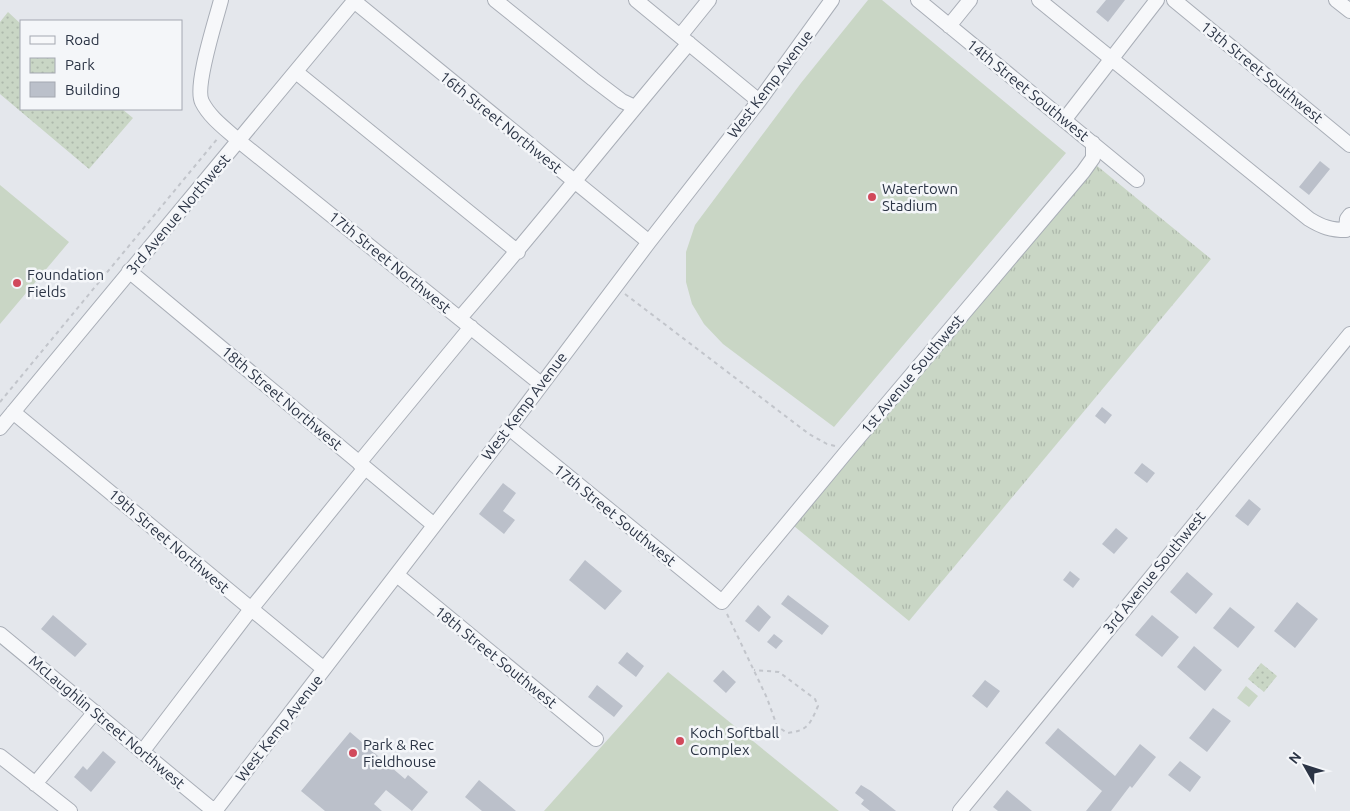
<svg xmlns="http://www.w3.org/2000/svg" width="1350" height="811" viewBox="0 0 1350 811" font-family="Ubuntu,sans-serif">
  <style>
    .grass { fill: url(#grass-tufts) }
    .park { fill: url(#park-dots) }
    .pitch { fill: #c9d6c5 }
    .building { fill: #bbc0ca }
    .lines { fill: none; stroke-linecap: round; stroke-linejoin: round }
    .minor-casing { stroke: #a9aeb7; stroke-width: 16 }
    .path { stroke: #c2c5cb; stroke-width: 2; stroke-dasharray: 4 4; stroke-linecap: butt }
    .minor { stroke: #f7f8fa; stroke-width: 14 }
    .poi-dot { fill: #d1495b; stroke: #f4f6f9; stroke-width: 2 }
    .labels { text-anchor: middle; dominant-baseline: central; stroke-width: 5; stroke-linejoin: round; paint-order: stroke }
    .street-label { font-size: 15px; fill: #2b3445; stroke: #f4f6f9 }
    .poi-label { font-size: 15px; fill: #2b3445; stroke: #f4f6f9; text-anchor: start }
  </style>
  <defs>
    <pattern id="grass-tufts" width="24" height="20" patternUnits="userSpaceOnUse" patternTransform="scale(1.25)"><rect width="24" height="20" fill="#c9d6c5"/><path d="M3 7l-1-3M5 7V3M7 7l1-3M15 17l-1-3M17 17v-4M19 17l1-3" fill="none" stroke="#adb8ab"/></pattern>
    <pattern id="park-dots" width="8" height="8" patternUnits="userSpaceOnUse" patternTransform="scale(1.25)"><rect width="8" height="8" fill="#c9d6c5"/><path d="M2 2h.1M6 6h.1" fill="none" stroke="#adb8ab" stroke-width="1.8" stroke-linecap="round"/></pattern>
  </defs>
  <rect width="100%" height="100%" fill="#e4e7ec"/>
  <path class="grass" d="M1096,165L1211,259L909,621L794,526Z"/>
  <path class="park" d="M8,12L21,24V109H122L133,118L89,169L0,94V22Z
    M1261,663L1277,676L1264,692L1248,679Z"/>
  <path class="pitch" d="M868,0H882L1066,153L834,427L723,344L704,324L692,304L686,282V252L695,225L801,83Z
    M0,185L69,242L0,324Z
    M668,672L839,811H544Z
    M1246,686L1258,696L1249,707L1237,698Z"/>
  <path class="building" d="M1106,0H1125L1108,22L1096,12Z
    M1320,161L1330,169L1309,195L1299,187Z
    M1102,407L1112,415L1105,424L1095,416Z
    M1142,463L1155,473L1147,483L1134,473Z
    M503,483L516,493L503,511L515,520L504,534L479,514Z
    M1249,499L1261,509L1248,526L1235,516Z
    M1116,528L1128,538L1114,554L1102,544Z
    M585,560L622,591L605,610L569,580Z
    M1070,571L1080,579L1073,588L1063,580Z
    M1187,572L1213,594L1196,614L1170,592Z
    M788,595L829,626L822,635L781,604Z
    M1297,602L1318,619L1295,648L1274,631Z
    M758,605L771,617L759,632L745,621Z
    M1230,607L1255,627L1238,648L1213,628Z
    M53,615L87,644L75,657L41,629Z
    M1152,615L1179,637L1162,657L1135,635Z
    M774,634L783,641L776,649L767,642Z
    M1194,646L1222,670L1205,691L1177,667Z
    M627,652L644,666L636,677L618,663Z
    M723,670L736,682L726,693L713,681Z
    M985,680L1000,691L987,708L972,696Z
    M597,685L623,706L614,717L588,697Z
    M1213,708L1231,721L1207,752L1189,738Z
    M1058,728L1115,776L1140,744L1156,757L1132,788L1130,786L1111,811H1086L1102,791L1045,743Z
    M350,732L405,779L408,775L428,792L412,811L386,790L374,804L382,811H325L301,791Z
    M103,751L116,762L91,792L74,777L83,766L87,770Z
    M1180,761L1201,777L1190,792L1168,775Z
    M479,780L516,811H482L465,797Z
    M861,785L871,791L896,811H870L861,804L864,800L855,793Z
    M1007,790L1032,811H998L993,807Z"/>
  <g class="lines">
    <defs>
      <path id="minor" d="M221,0C216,20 194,86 202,102C210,118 226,129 239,141L541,384
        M495,0L593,79L622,101L635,107
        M636,0L759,101
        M918,0L1137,180
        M1039,0L1309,219C1322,227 1331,230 1346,230
        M1174,0L1350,145
        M1336,0L1350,11
        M354,1L649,242
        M949,26L970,0
        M680,36L709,0
        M296,72L518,252
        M1065,119L1157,0
        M1346,230L1347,219L1350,215
        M129,271L434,525
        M460,318C538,228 612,134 689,43
        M13,412L324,669
        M0,428L355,0
        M509,428L722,602L848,450L1083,172L1093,158V143
        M359,463L471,327
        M397,575L596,739
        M0,634L214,811
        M142,752L251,609L365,468
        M0,756L70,811
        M35,784L95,712
        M215,811L509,428L649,242L759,101L832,0
        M960,811L1350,334"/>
    </defs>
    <use href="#minor" class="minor-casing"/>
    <path class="path" d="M625,294L809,434L827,444L835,446
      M0,402L218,138
      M727,614L767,698L777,726L787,733C808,731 810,724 818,706L815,699L779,672L754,670"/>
    <use href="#minor" class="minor"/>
  </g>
  <g class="poi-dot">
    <circle cx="872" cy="197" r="5"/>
    <circle cx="17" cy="283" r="5"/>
    <circle cx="680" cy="741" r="5"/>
    <circle cx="353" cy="753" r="5"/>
  </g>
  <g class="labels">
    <g class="street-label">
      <text transform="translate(1262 72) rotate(39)">13th Street Southwest</text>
      <text transform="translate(770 84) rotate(-53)">West Kemp Avenue</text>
      <text transform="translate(1028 90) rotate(39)">14th Street Southwest</text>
      <text transform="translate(501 122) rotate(39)">16th Street Northwest</text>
      <text transform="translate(178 214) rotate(-50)">3rd Avenue Northwest</text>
      <text transform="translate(390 262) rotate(39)">17th Street Northwest</text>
      <text transform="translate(912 374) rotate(-50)">1st Avenue Southwest</text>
      <text transform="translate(282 398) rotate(40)">18th Street Northwest</text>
      <text transform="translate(524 406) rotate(-53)">West Kemp Avenue</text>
      <text transform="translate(615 515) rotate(39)">17th Street Southwest</text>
      <text transform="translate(169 541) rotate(40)">19th Street Northwest</text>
      <text transform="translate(1154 572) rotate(-51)">3rd Avenue Southwest</text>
      <text transform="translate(496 657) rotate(39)">18th Street Southwest</text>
      <text transform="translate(107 722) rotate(40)">McLaughlin Street Northwest</text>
      <text transform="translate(279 728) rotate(-52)">West Kemp Avenue</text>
    </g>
    <g class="poi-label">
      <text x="882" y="188">Watertown<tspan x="882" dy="17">Stadium</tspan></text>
      <text x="27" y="274">Foundation<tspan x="27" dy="17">Fields</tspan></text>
      <text x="690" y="732">Koch Softball<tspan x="690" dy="17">Complex</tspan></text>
      <text x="363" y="744">Park &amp; Rec<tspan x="363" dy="17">Fieldhouse</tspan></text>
    </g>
  </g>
  <rect x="20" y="20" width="162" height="90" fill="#f4f6f9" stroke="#a4a8b1"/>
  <rect x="30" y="36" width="25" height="8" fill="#f7f8fa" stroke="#a4a8b1"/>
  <text x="65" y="45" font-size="15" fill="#2b3445">Road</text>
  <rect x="30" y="58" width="25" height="15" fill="url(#park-dots)" stroke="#a4a8b1"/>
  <text x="65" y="70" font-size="15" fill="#2b3445">Park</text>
  <rect x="30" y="82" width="25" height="15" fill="#bbc0ca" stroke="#a4a8b1"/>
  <text x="65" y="95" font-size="15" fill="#2b3445">Building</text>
  <g transform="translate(1305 766) rotate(309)" stroke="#f4f6f9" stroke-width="4" paint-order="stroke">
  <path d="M0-4L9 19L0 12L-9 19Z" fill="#2b3445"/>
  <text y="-8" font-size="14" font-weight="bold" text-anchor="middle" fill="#2b3445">N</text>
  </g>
</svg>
